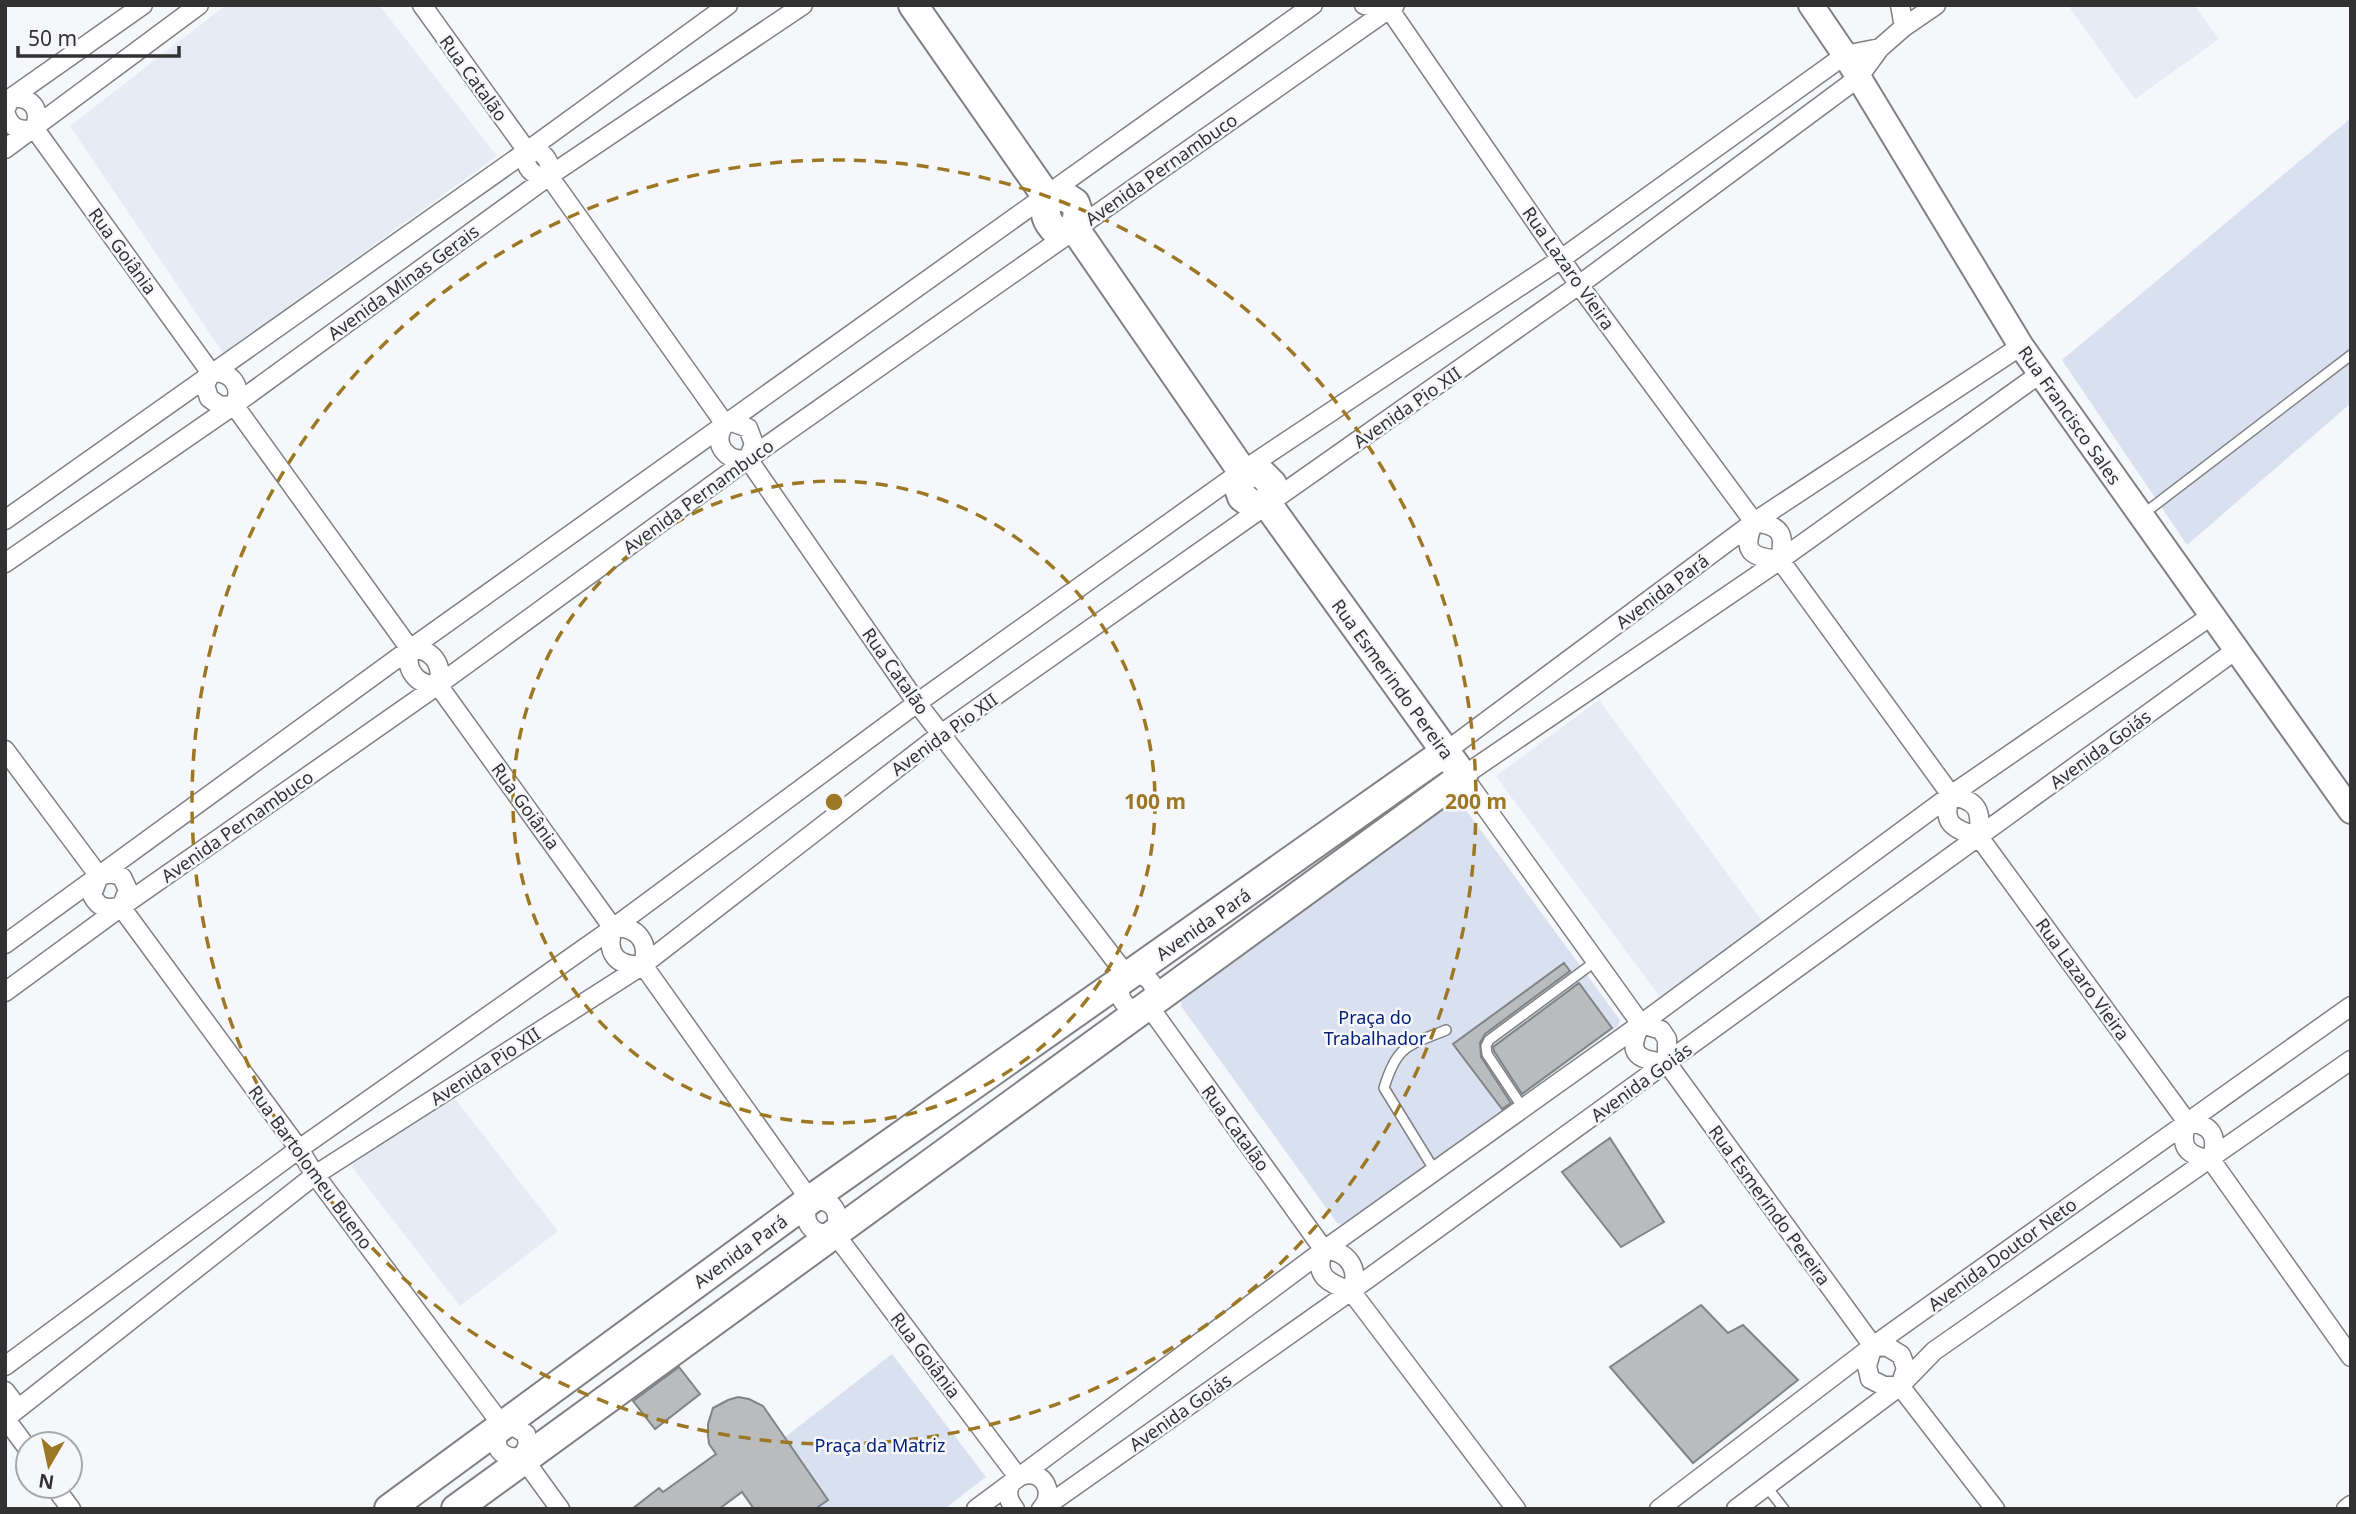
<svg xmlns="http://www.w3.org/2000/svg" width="2356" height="1514" viewBox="0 0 2356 1514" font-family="'Noto Sans',sans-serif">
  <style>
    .built { fill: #e6ebf5 }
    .green { fill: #d9e1f1 }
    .building { fill: #b9bbbd; stroke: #828386; stroke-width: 2 }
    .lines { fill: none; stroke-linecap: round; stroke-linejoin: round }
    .lane-casing { stroke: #808184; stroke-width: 12 }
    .street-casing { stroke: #808184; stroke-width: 21 }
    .secondary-casing { stroke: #808184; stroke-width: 28 }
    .primary-casing { stroke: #808184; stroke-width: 32 }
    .lane { stroke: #fff; stroke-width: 9 }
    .street { stroke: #fff; stroke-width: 18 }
    .secondary { stroke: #fff; stroke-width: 24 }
    .primary { stroke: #fff; stroke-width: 28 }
    .ring { fill: none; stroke: #9d7824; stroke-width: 3.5; stroke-dasharray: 12 9 }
    .labels { text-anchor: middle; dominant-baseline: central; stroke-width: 5; stroke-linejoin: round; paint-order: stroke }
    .street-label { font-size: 18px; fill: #323233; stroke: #f5f7fa }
    .park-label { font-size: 18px; fill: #021e77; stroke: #f5f7fa }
    .centre { fill: #9d7824; stroke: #f5f7fa; stroke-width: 3.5 }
    .ring-label { font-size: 21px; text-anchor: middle; font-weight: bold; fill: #9d7824; stroke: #f5f7fa; stroke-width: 5; stroke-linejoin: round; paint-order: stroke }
  </style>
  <rect width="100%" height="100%" fill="#f5f7fa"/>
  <path class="built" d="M226,5H379L497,156L223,353L70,126Z
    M2068,5H2194L2219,39L2135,99Z
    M1599,700L1763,922L1660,997L1496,776Z
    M449,1091L558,1231L460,1306L351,1166Z"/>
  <path class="green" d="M2351,118V403L2187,545L2062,360Z
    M1449,800L1463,806L1620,1020L1618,1026L1345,1225L1337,1223L1181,1006L1183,990Z
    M892,1354L986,1477L944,1509H815L828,1500L785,1437Z"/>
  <path class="building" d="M1564,963L1570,971L1485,1034L1480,1043L1481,1057L1511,1103L1502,1109L1453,1044Z
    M1579,983L1612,1028L1522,1094L1494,1051L1493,1047Z
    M1610,1138L1664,1222L1621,1247L1562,1172Z
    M1701,1305L1728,1333L1743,1325L1798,1380L1693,1463L1610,1367Z
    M679,1367L700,1394L655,1429L633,1401Z
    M738,1397L749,1399L763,1406L828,1500L815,1509H754L742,1492L719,1509H632L659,1488L663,1492L716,1454L709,1444L708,1435V1424L713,1408L728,1400Z"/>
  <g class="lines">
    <defs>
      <path id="lane" d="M2142,515L2351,355
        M1523,1108L1487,1054L1486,1046L1489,1040L1596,961
        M1435,1171L1384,1088C1397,1045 1407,1046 1446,1030
        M1766,1486L1784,1509"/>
      <path id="street" d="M422,5L527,151C523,167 532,178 549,176
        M1364,5L1390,10
        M1391,5L1390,10L1579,285L1754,522C1782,526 1785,533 1780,560L1951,795C1979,802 1981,809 1979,837
        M1900,5L1904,27
        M10,99L5,111C9,127 19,133 34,128
        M10,99C30,94 43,110 34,128
        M5,102L143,5
        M34,128L211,373
        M5,149L199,5
        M527,151C543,149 552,160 549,176L725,424
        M211,373L205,385L209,398L220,406L234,405
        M211,373C231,370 244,387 234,405
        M234,405L410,649C404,670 417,686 438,685
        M725,424L732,422L748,428L754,444L748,459
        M725,424C711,443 726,463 748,459
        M748,459L917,703L1128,977
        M5,520L527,151L728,5
        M1754,522C1741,552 1751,557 1780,560
        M5,563L234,405L549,176L803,5
        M410,649C432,648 444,664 438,685L613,928
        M5,750L99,876
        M1445,752L1754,522L2021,346
        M1951,795C1940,824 1954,829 1979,837L2187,1122C2212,1124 2219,1136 2211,1160
        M99,876L92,895C99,909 106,909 121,907
        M99,876L112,873L122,877L128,890L121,907
        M121,907L299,1149L315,1175L502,1425L516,1428L526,1434L528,1443L523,1458
        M613,928C605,954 617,967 643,965
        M613,928C637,925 650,942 643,965
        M5,944L410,649L1313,5
        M643,965L810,1200
        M1120 992a17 17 0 1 1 34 0a17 17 0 1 1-34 0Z
        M5,992L121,907L438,685L748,459L1395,5
        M1148,1005L1324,1250
        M1641,1024C1625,1055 1639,1060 1667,1063
        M2187,1122C2179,1147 2186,1155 2211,1160L2351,1357
        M810,1200C800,1222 811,1236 835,1234
        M810,1200C835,1199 841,1211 835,1234
        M835,1234L1018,1477
        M1324,1250C1312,1276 1330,1284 1351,1291L1516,1509
        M1324,1250C1348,1250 1361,1270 1351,1291
        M1873,1346L1667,1063V1039L1661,1030L1641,1024L1463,776L1780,560L2041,373
        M1873,1346L1867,1366L1870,1379L1884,1386H1900
        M1873,1346L1888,1347L1901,1355L1906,1368L1900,1386
        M5,1366L299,1149L613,928L917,703L1242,471L1561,259L1845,55L1880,48
        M1900,1386L1995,1509
        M5,1391L12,1400L6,1418
        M5,1418L28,1449
        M5,1419L315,1175L643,965L941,734L1579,285L1858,78L1880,48L1904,27L1936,5
        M502,1425C491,1448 499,1458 523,1458
        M523,1458L560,1509
        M54,1486L71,1509
        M976,1509L1324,1250L1641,1024L1951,795L2211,616
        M1015,1509C991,1481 1038,1459 1047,1488C1049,1496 1047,1503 1041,1509
        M1042,1509L1351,1291L2236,650
        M1659,1509L1873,1346L2351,1006
        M1736,1509L1900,1386L1934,1351L2351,1060
        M2346,1509L2351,1505"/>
      <path id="secondary" d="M1811,5L1845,55L2021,346L2351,811"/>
      <path id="primary" d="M913,5L1047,197C1044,213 1045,221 1057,232L1075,229
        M1047,197H1066L1075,203L1078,212L1075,229L1242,471L1239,488L1242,497L1252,504L1268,505
        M1242,471L1262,474L1272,484V494L1268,505
        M389,1509L810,1200L1445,752
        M456,1509L1463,776L1268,505"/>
    </defs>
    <use href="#lane" class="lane-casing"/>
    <use href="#street" class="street-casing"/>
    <use href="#secondary" class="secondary-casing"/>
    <use href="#primary" class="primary-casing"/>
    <use href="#lane" class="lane"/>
    <use href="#street" class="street"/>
    <use href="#secondary" class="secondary"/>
    <use href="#primary" class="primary"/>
  </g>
  <g class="ring">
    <circle cx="834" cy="802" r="321"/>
    <circle cx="834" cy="802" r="642"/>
  </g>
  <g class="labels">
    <g class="street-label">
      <text transform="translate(474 78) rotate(54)">Rua Catalão</text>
      <text transform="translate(1161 169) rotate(-35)">Avenida Pernambuco</text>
      <text transform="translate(123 251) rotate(54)">Rua Goiânia</text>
      <text transform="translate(1569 268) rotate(55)">Rua Lazaro Vieira</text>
      <text transform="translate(403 282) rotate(-36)">Avenida Minas Gerais</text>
      <text transform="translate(1407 407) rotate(-35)">Avenida Pio XII</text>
      <text transform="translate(2070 415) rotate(55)">Rua Francisco Sales</text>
      <text transform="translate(698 496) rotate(-36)">Avenida Pernambuco</text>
      <text transform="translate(1662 591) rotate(-37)">Avenida Pará</text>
      <text transform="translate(896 671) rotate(55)">Rua Catalão</text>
      <text transform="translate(1393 679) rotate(54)">Rua Esmerindo Pereira</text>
      <text transform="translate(944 734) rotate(-36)">Avenida Pio XII</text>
      <text transform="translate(2100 749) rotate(-36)">Avenida Goiás</text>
      <text transform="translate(526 806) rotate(54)">Rua Goiânia</text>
      <text transform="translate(237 826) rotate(-35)">Avenida Pernambuco</text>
      <text transform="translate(1203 924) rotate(-35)">Avenida Pará</text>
      <text transform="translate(2083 979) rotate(54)">Rua Lazaro Vieira</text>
      <text transform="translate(485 1066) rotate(-33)">Avenida Pio XII</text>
      <text transform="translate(1641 1082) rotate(-36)">Avenida Goiás</text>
      <text transform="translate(1236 1128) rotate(54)">Rua Catalão</text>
      <text transform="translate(311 1167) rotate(54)">Rua Bartolomeu Bueno</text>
      <text transform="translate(1770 1205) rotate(54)">Rua Esmerindo Pereira</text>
      <text transform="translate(740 1251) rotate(-36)">Avenida Pará</text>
      <text transform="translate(2002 1254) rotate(-36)">Avenida Doutor Neto</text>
      <text transform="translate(926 1355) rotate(53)">Rua Goiânia</text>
      <text transform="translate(1180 1412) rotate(-35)">Avenida Goiás</text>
    </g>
    <g class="park-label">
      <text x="1375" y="1017">Praça do<tspan x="1375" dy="21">Trabalhador</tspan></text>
      <text x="880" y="1445">Praça da Matriz</text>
    </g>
  </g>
  <circle cx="834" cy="802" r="10" class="centre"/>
  <g class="ring-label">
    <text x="1155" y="809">100 m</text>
    <text x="1476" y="809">200 m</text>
  </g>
  <rect width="2356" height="1514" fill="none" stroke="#323233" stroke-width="14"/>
  <g transform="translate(49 1465) rotate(189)"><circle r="33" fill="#f5f7fa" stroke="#a7a8aa" stroke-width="2"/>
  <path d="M0-5L12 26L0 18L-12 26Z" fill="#9d7824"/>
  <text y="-10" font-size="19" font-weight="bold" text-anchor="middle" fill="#323233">N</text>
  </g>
  <path d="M18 46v10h161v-10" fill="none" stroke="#323233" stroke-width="3.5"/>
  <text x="28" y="46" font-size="21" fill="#323233" stroke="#f5f7fa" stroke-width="5" paint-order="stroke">50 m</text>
</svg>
